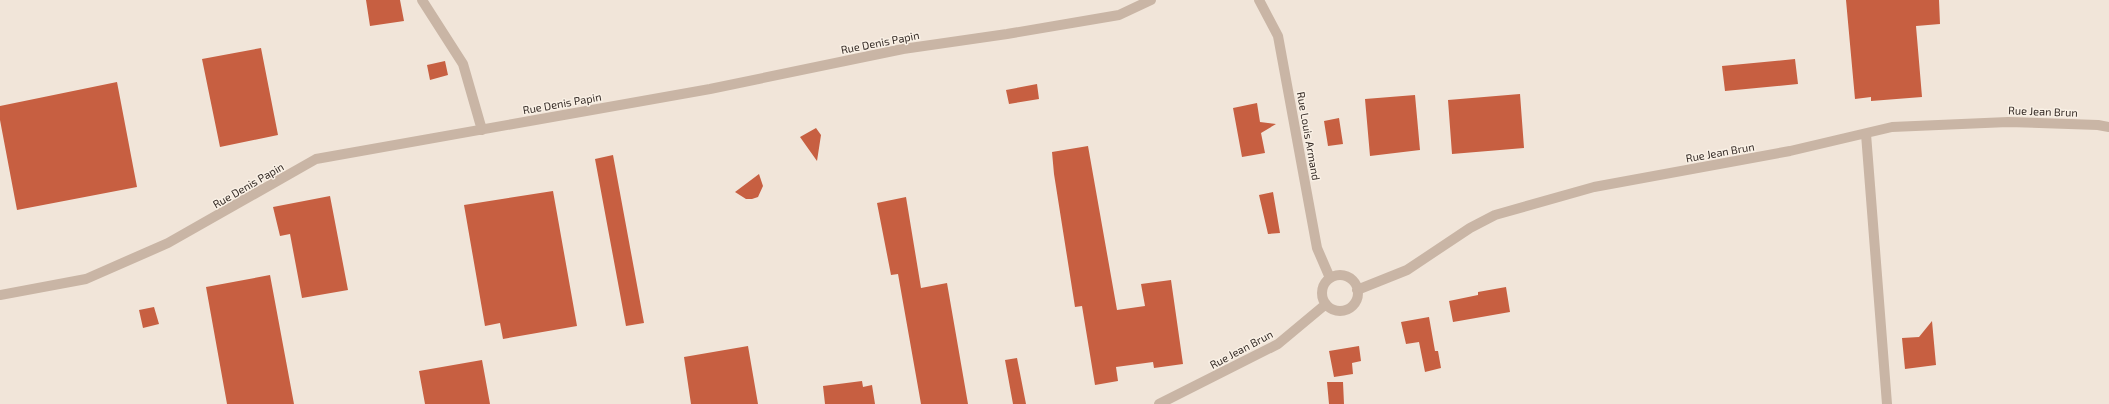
<svg xmlns="http://www.w3.org/2000/svg" width="2109" height="404" viewBox="0 0 2109 404" font-family="'Exo 2',sans-serif">
  <style>
    .building { fill: #c75f41 }
    .lines { fill: none; stroke-linecap: round; stroke-linejoin: round }
    .minor { stroke: #c9b5a5; stroke-width: 10 }
    .labels { text-anchor: middle; dominant-baseline: central; stroke-width: 3; stroke-linejoin: round; paint-order: stroke }
    .street-label { font-size: 11px; fill: #352b26; stroke: #f9f0e5 }
  </style>
  <rect width="100%" height="100%" fill="#f1e5d9"/>
  <path class="building" d="M366,0H400L404,21L370,26Z
    M1846,0H1939L1940,24L1916,26L1922,97L1871,101V97L1855,99Z
    M261,48L278,135L220,147L202,59Z
    M1795,59L1798,84L1725,91L1722,66Z
    M445,61L448,75L430,80L427,65Z
    M117,82L137,187L17,210L0,120V106Z
    M1037,84L1039,99L1009,104L1006,90Z
    M1520,94L1524,148L1452,154L1448,100Z
    M1415,95L1420,150L1370,156L1365,99Z
    M1257,103L1260,122L1276,124L1261,133L1265,153L1242,157L1233,108Z
    M1339,118L1343,144L1328,146L1324,121Z
    M816,128L821,135L817,161L800,137Z
    M1088,146L1117,310L1145,306L1141,284L1171,280L1183,364L1154,368L1153,362L1116,367L1118,381L1095,385L1082,306L1075,307L1054,174L1052,152Z
    M613,155L644,323L626,326L595,159Z
    M759,174L763,186L758,197L752,199H746L735,192Z
    M553,191L577,326L503,339L500,323L485,326L464,205Z
    M1273,192L1280,233L1268,234L1259,195Z
    M330,196L348,290L302,298L290,234L280,236L273,207Z
    M906,197L921,288L947,283L968,404H921L898,274L891,275L877,203Z
    M270,275L294,404H227L206,287Z
    M1506,287L1510,312L1453,322L1449,301L1478,295V292Z
    M154,307L159,324L143,328L139,310Z
    M1429,317L1435,351H1438L1441,368L1425,372L1419,342L1406,344L1401,322Z
    M1932,321L1936,365L1905,369L1902,338L1919,337Z
    M748,346L758,404H691L684,357Z
    M1359,346L1361,361L1352,363L1353,374L1334,377L1329,351Z
    M1017,358L1026,404H1013L1005,360Z
    M482,360L490,404H425L419,371Z
    M862,381L863,387L872,385L875,404H825L823,386Z
    M1327,382H1343L1344,404H1329Z"/>
  <g class="lines">
    <path class="minor" d="M422,0L463,64L482,130
      M1259,0L1278,36L1317,248L1330,278
      M1866,134L1887,404
      M1322 293a18 18 0 1 1 36 0a18 18 0 1 1-36 0Z
      M1357,290L1407,270L1470,228L1495,215L1594,187L1790,151L1892,127L2008,122L2098,125L2109,127
      M0,295L86,279L168,243L316,159L710,89L903,49L1007,34L1119,15L1151,0
      M1159,404L1278,344L1326,304"/>
  </g>
  <g class="labels">
    <g class="street-label">
      <text transform="translate(880 42) rotate(-11)">Rue Denis Papin</text>
      <text transform="translate(562 103) rotate(-10)">Rue Denis Papin</text>
      <text transform="translate(2043 111) rotate(2)">Rue Jean Brun</text>
      <text transform="translate(1309 136) rotate(80)">Rue Louis Armand</text>
      <text transform="translate(1720 152) rotate(-10)">Rue Jean Brun</text>
      <text transform="translate(248 185) rotate(-30)">Rue Denis Papin</text>
      <text transform="translate(1241 349) rotate(-28)">Rue Jean Brun</text>
    </g>
  </g>
</svg>
